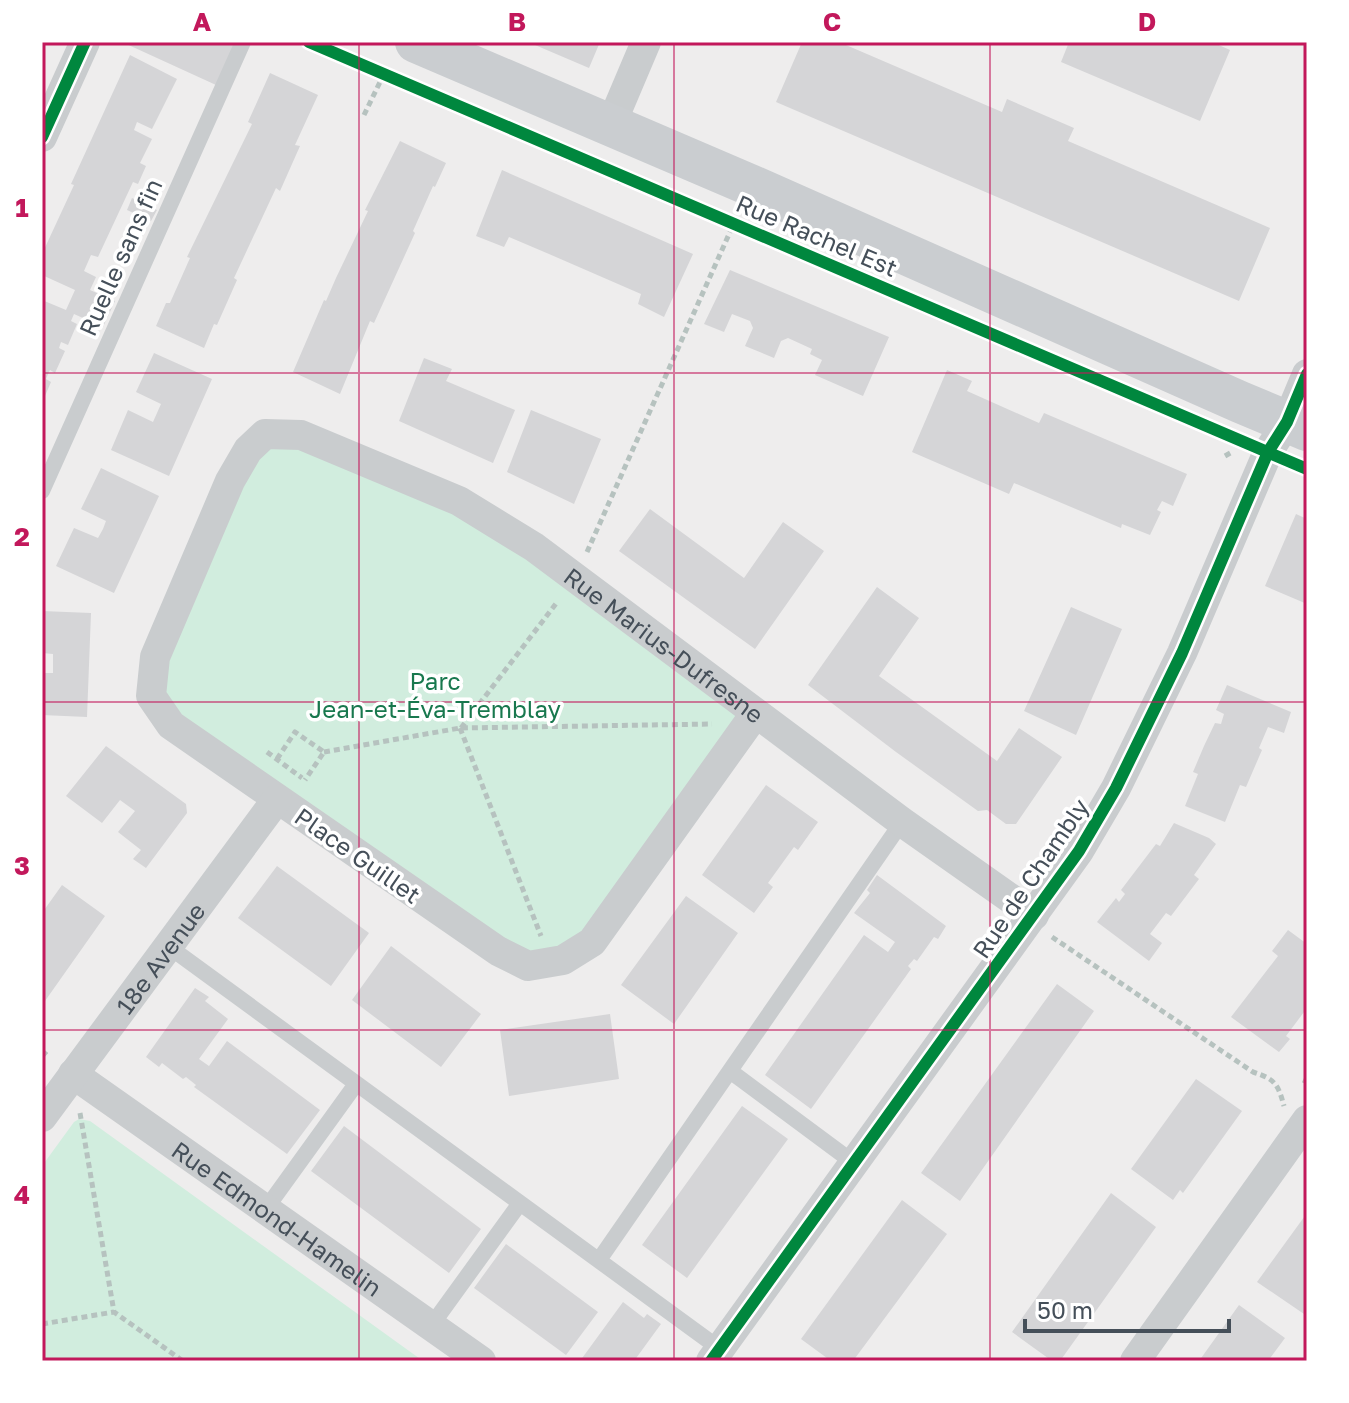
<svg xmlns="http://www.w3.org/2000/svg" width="1349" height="1403" viewBox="0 0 1349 1403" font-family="'Golos Text',sans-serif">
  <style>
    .green { fill: #d1edde }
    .building { fill: #d5d5d7 }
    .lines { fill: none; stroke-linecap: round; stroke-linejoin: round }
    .path { stroke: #b6c2bf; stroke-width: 5; stroke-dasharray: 6 4; stroke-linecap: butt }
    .lane { stroke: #c9ccce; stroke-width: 16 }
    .street { stroke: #c9ccce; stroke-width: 30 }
    .secondary { stroke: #cacdd0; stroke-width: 42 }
    .cycleway-casing { stroke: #fff; stroke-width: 17 }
    .cycleway { stroke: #00873e; stroke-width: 12 }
    .grid { fill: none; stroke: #c2185b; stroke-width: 2; stroke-opacity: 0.55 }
    .labels { text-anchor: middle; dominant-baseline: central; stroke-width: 7; stroke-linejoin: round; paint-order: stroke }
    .street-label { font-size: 24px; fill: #454f59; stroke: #fff }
    .park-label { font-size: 24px; fill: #18784e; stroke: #fff }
    .neatline { fill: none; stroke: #c2185b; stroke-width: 3 }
    .grid-label { font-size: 26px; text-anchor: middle; font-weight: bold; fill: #c2185b }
  </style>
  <rect width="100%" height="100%" fill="#eeeded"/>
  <path class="green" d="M265,434L459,501L755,714L592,942L528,966L171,725L155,657Z
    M79,1119L90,1121L423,1361H42V1166L74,1122Z"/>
  <path class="building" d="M122,42H236L216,85Z
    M528,42H600L589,68Z
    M802,42H839L1002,112L1007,99L1074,128L1068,141L1270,228L1239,301L776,102Z
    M1069,42H1212L1230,50L1200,121L1061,62Z
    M130,55L177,79L152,129L137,122L134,130L152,139L140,163L146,166L138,184L133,182L98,257L91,255L84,271L96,277L90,290L115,301L103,327L74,314L71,321L77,324L68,345L61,342L59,348L65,351L55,373L50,370L48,374L46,379L51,382L42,403V300L66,310L75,290L42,275V254L74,185L71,184Z
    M270,73L318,95L295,145L300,146L280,191L276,188L234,278L237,280L217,325L214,324L204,348L156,326L166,303H170L190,258L187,257L252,124L248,122Z
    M400,141L446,163L435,187L433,186L413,231L415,233L374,323L370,321L340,394L293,372L324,300L326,301L336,278L368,211L365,210Z
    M502,170L693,254L664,317L638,304L641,294L549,254L509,237L504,247L476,236Z
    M132,198L157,210L151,221L127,210Z
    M730,270L889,337L863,396L815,375L822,360L810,354L812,349L788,338L781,341L774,358L745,346L753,328L750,321L732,314L724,332L704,324Z
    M154,353L212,379L169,476L111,450L128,410L153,422L161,404L136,392Z
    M424,358L452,369L446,381L515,410L493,463L399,421Z
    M947,370L972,381L967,391L1039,423L1044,413L1187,474L1173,506L1162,501L1157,510L1161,512L1150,535L1122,524L1121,528L1014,483L1009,494L912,452Z
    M531,410L601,439L574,504L507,472Z
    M101,468L159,496L114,593L56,566L74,528L98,538L103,529L106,521L81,509Z
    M650,509L744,578L783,522L824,551L755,649L619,551Z
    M1296,514L1307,519V604L1265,586Z
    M877,587L919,618L879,676L997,761L1019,728L1062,757L1016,824H1006L987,810L978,811L896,752L808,685Z
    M1071,607L1122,629L1076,735L1024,711Z
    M42,611L91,613L87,717L42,715V673H53V654L42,653Z
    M1227,685L1291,712L1284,733L1268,727L1259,748L1262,750L1246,787L1240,785L1225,822L1185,806L1198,774L1193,772L1204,746L1215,723L1221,724L1224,714L1216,710Z
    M106,746L186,804L187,813L146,868L133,859L141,850L118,832L135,811L120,800L102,823L66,796Z
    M766,785L818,822L798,850L794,847L768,883L773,887L754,913L702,875Z
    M1174,823L1209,838L1216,844L1194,875L1199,879L1171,916L1166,913L1150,934L1162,943L1149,961L1097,922L1116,898L1119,902L1125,894L1121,890L1156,844L1160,846Z
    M277,866L369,933L331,986L238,918Z
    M877,875L946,926L938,939L934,937L917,961L914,959L908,966L911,969L811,1109L765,1075L864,935L888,952L895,942L854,913L870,893L867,890Z
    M62,885L105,916L45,1001H42V913Z
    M686,896L738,933L674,1024L621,985Z
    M1288,930L1307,944V1008L1286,1036L1290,1039L1279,1052L1231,1017L1278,956L1272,951Z
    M391,946L481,1014L441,1067L352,1000Z
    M1057,984L1094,1011L960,1201L921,1173Z
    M195,988L209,997L205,1001L228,1019L199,1059L209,1066L227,1041L320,1110L287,1154L194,1087L196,1085L186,1077L183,1079L162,1063L159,1067L146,1057Z
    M610,1014L619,1079L509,1096L500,1030Z
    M1196,1079L1242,1111L1183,1193L1180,1190L1173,1200L1131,1169Z
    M742,1106L788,1139L687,1278L642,1245Z
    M344,1126L481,1229L449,1273L311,1171Z
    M1111,1193L1156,1227L1060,1361H1052L1012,1332Z
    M902,1200L947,1234L853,1361H831L801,1339Z
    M1307,1213V1309L1304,1314L1257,1282Z
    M506,1244L598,1312L566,1355L474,1288Z
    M623,1302L644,1318L647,1314L661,1324L634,1361H580Z
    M1239,1305L1285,1338L1268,1361H1199Z"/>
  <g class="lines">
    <path class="path" d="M364,115L380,82
      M568,162L569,159
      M619,184L620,181
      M1225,456L1232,452
      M587,552L730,232
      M460,728L541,936
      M461,728L558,601
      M267,752L302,778
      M324,752L460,728L712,724
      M277,759L295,732L324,752L305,780
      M1052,937L1253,1072C1275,1079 1278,1084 1284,1106
      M42,1051L48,1056
      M1303,1080L1307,1082
      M80,1113L114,1312L183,1361
      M42,1324L114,1312"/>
    <path class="lane" d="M42,491L243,42
      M168,946L720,1349
      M730,1071L854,1163
      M265,1210L356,1084
      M599,1260L902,822
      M431,1326L520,1203"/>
    <g class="street">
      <path d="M610,127L646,42"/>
      <path d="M42,137L85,42"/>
      <path id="s1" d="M755,714L592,942L563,960L528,966L498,951L171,725L151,696L155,657L230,481L248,450L265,434L301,435L459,501L534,547L902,822L1034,915"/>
      <path id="s2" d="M73,1074L481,1361"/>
      <path id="s3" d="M42,1117L277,799"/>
      <path d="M711,1361L1079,851L1116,788L1182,653L1268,452L1287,422L1307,374"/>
      <path d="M1135,1361L1307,1120"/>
    </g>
    <path class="secondary" d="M416,42L750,185L1240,402L1307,430"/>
    <defs>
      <path id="cycleway" d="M309,42L1307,469
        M42,137L85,42
        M711,1361L1079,851L1116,788L1182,653L1268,452L1287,422L1307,374"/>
    </defs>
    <use href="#cycleway" class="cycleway-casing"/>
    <use href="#cycleway" class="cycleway"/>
  </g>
  <path class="grid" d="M359,42V1361M674,42V1361M990,42V1361M42,373H1307M42,702H1307M42,1030H1307"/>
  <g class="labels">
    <g class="street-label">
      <text transform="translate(817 235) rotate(23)">Rue Rachel Est</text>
      <text transform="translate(120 257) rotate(-66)">Ruelle sans fin</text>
      <text stroke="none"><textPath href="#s1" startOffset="1564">Rue Marius-Dufresne</textPath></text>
      <text transform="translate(358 855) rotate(35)">Place Guillet</text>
      <text transform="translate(1030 878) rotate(-56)">Rue de Chambly</text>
      <text stroke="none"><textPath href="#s3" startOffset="198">18e Avenue</textPath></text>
      <text stroke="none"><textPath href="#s2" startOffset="250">Rue Edmond-Hamelin</textPath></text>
    </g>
    <g class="park-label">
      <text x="435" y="680">Parc<tspan x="435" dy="28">Jean-et-Éva-Tremblay</tspan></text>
    </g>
  </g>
  <rect width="1349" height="1403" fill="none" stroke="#ffffff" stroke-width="88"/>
  <path d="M1025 1319v12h204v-12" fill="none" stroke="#454f59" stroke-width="4"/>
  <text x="1037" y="1319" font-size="24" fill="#454f59" stroke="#ffffff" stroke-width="6" paint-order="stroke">50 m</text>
  <rect x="44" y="44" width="1261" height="1315" class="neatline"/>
  <g class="grid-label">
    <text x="202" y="31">A</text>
    <text x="517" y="31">B</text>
    <text x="832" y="31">C</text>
    <text x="1147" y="31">D</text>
    <text x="22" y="217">1</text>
    <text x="22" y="546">2</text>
    <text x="22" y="875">3</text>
    <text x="22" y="1204">4</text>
  </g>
</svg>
